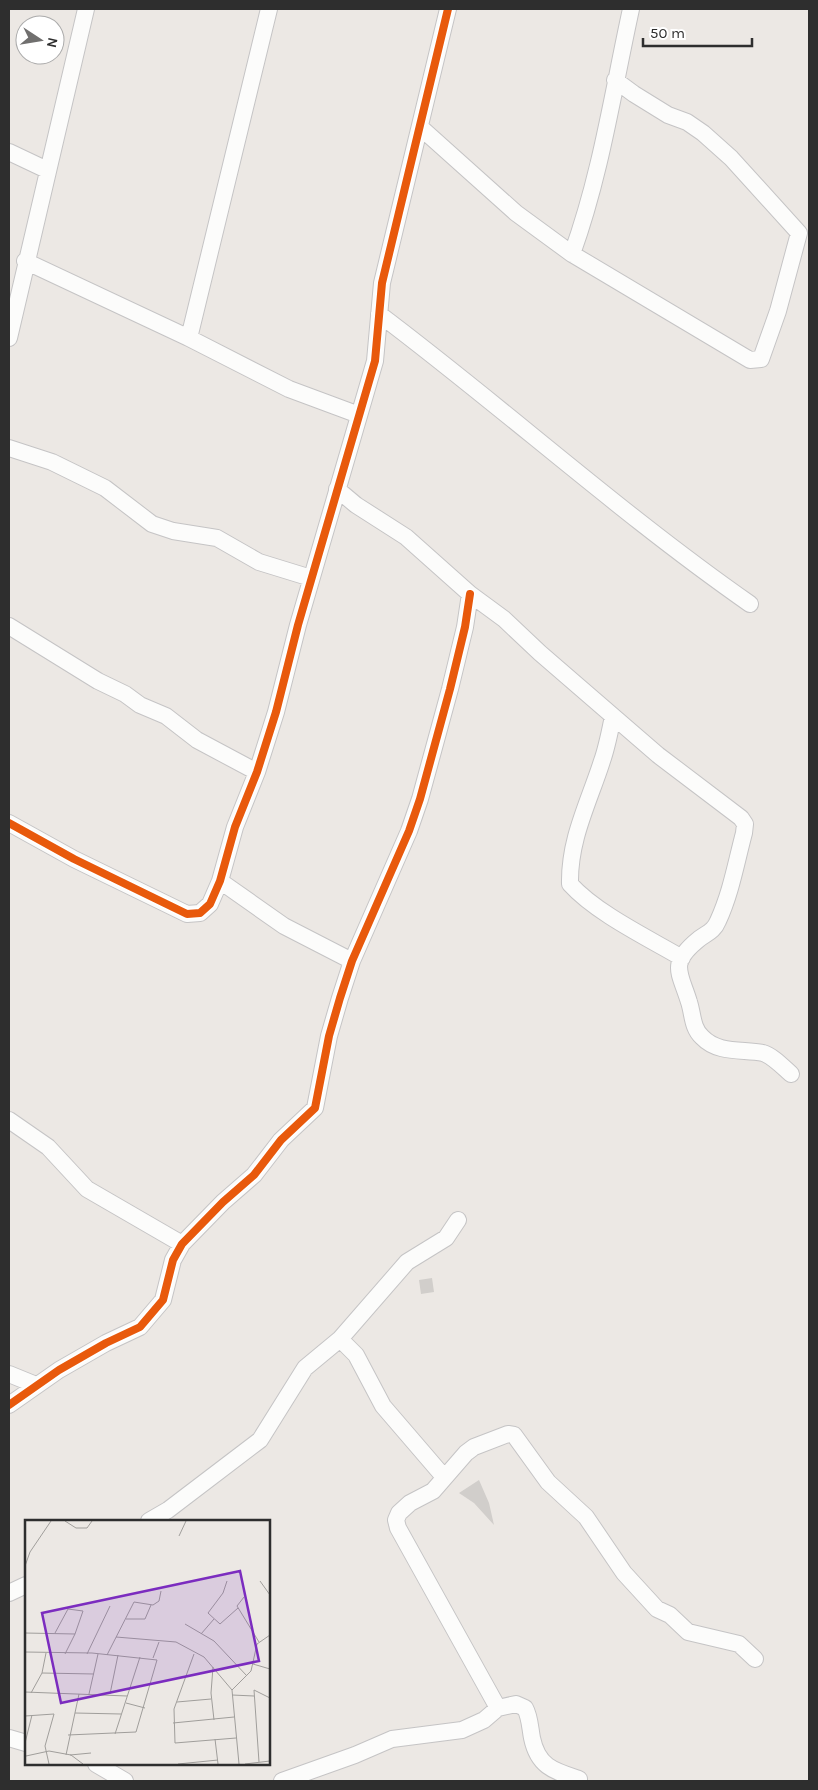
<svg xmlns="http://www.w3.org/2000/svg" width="818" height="1790" viewBox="0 0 818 1790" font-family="Karla,sans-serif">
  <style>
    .building { fill: #d1cecb }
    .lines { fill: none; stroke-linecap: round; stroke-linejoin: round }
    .minor-casing { stroke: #c5c4c5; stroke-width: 18 }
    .minor { stroke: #fcfcfb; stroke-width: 16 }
    .cycleway-casing { stroke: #fff; stroke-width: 11 }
    .cycleway { stroke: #e8590c; stroke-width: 8 }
    .inset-road { fill: none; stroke: #a09e9b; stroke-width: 1 }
    .view { fill: #7b2cbf; fill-opacity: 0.15; stroke: #7b2cbf; stroke-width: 2.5 }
    .inset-edge { fill: none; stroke: #2e2e2e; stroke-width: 2.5 }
  </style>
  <rect width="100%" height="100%" fill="#ece8e4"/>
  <path class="building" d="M432,1278L434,1292L421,1294L419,1280Z
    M479,1480L489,1503L494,1525L474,1503L459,1493Z"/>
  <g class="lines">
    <defs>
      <path id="minor" d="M420,127L516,213L572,254C601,174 613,91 631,9
        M9,152L47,170
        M572,254L750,360L761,359L778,311L799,233L731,158L703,133L687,122L668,115L634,94L615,80
        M25,261L189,338L289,389L359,415
        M379,314C504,408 621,514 750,604
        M9,338L86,9
        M189,338L269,9
        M9,448L52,462L105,488L152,524L173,531L217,538L259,562L311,578
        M337,489L356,505L406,537L470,594L504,619L540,653L658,755L741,818L745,824L744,833C736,863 731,893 718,921C714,931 707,933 699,939C668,964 680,972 689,1002C693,1014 692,1028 702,1037C718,1054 743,1049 763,1053C773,1056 783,1067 791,1074
        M9,626L98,681L125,694L140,705L166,716L197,740L257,772
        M613,716C610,731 607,747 602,761C589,802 569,839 570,884C596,913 648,938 682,958
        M9,823L74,859L187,914L200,913L210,904L220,881L235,827L257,772L276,712L298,625L375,361L382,283L448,9
        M220,881L284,926L352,961
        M9,1120L48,1147L87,1189L182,1244
        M340,1339L356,1355L383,1406L444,1477
        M9,1374L36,1385
        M9,1405L59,1370L106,1343L140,1327L163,1300L173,1260L182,1244L223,1202L254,1175L281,1140L315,1108L329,1036L340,998L352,961L409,831L420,799L450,689L465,627L470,594
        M149,1521L168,1510L260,1440L305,1368L340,1339L407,1262L446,1238L458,1220
        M9,1593L26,1585
        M498,1708L398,1528L396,1520L399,1513L410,1503L433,1491L466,1453L474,1447L508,1434L514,1435L548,1482L586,1517L624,1573L657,1609L670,1615L688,1632L739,1644L755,1659
        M9,1738L26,1743
        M96,1764L125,1781
        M282,1781L355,1755L392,1739L462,1730L484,1720L498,1708L516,1704L525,1708C530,1717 530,1728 532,1738C538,1767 554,1771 579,1779"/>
    </defs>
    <use href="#minor" class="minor-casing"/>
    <use href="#minor" class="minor"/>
    <defs>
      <path id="cycleway" d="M9,823L74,859L187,914L200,913L210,904L220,881L235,827L257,772L276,712L298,625L375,361L382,283L448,9
        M9,1405L59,1370L106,1343L140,1327L163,1300L173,1260L182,1244L223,1202L254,1175L281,1140L315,1108L329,1036L340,998L352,961L409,831L420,799L450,689L465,627L470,594"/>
    </defs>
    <use href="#cycleway" class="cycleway-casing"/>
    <use href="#cycleway" class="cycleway"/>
  </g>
  <g transform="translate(25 1520)">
    <rect width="245" height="245" fill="#ece8e4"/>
    <path class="inset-road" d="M40,1L51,8H62L67,1M154,16L161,1M0,46L5,32L26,1M202,61L198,73L183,93L195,104L213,88M235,61L245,75M219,77L212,86L234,122M101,99H120L126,85M160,104L189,121L222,156M0,113L50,114L40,134M30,113L43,89L58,91L50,114M176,114L189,99M91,117L151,122L179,137L207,170L214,244M0,132L67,133L132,140L111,212L43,215M62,134L85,86M169,134L149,189L150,223L211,218M82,135L109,82L128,85L134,81L136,71M128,138L134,122M228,144L245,149M188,147L186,173L189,200M17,153L69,154M207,170L226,151L232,124L245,115M0,172L102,176M6,173L17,153L21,133M64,174L73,134M85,174L93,135M207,175L229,176M152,182L186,179M101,183L120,188M50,193L96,194M0,196L29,194L20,226L24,244M148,203L209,197M90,214L115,137M190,219L193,244M0,223L7,195M41,235L54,174M45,235L66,233M1,236L24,231L46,235L58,244M234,242L229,170L245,178M153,244L193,240M220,244L245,241"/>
    <path class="view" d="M215,51L234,141L36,183L17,93Z"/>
    <rect width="245" height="245" class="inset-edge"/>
  </g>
  <rect width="818" height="1790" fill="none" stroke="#2e2e2e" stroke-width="20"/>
  <g transform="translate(40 40) rotate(102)"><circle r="24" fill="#ffffff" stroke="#ababab"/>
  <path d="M0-4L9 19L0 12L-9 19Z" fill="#706f6e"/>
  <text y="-8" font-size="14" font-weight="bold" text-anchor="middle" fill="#2e2e2e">N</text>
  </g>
  <path d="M643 38v8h109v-8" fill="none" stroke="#2e2e2e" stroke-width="2.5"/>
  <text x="650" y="38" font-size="15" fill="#2e2e2e" stroke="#ffffff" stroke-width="4" paint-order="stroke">50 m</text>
</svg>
